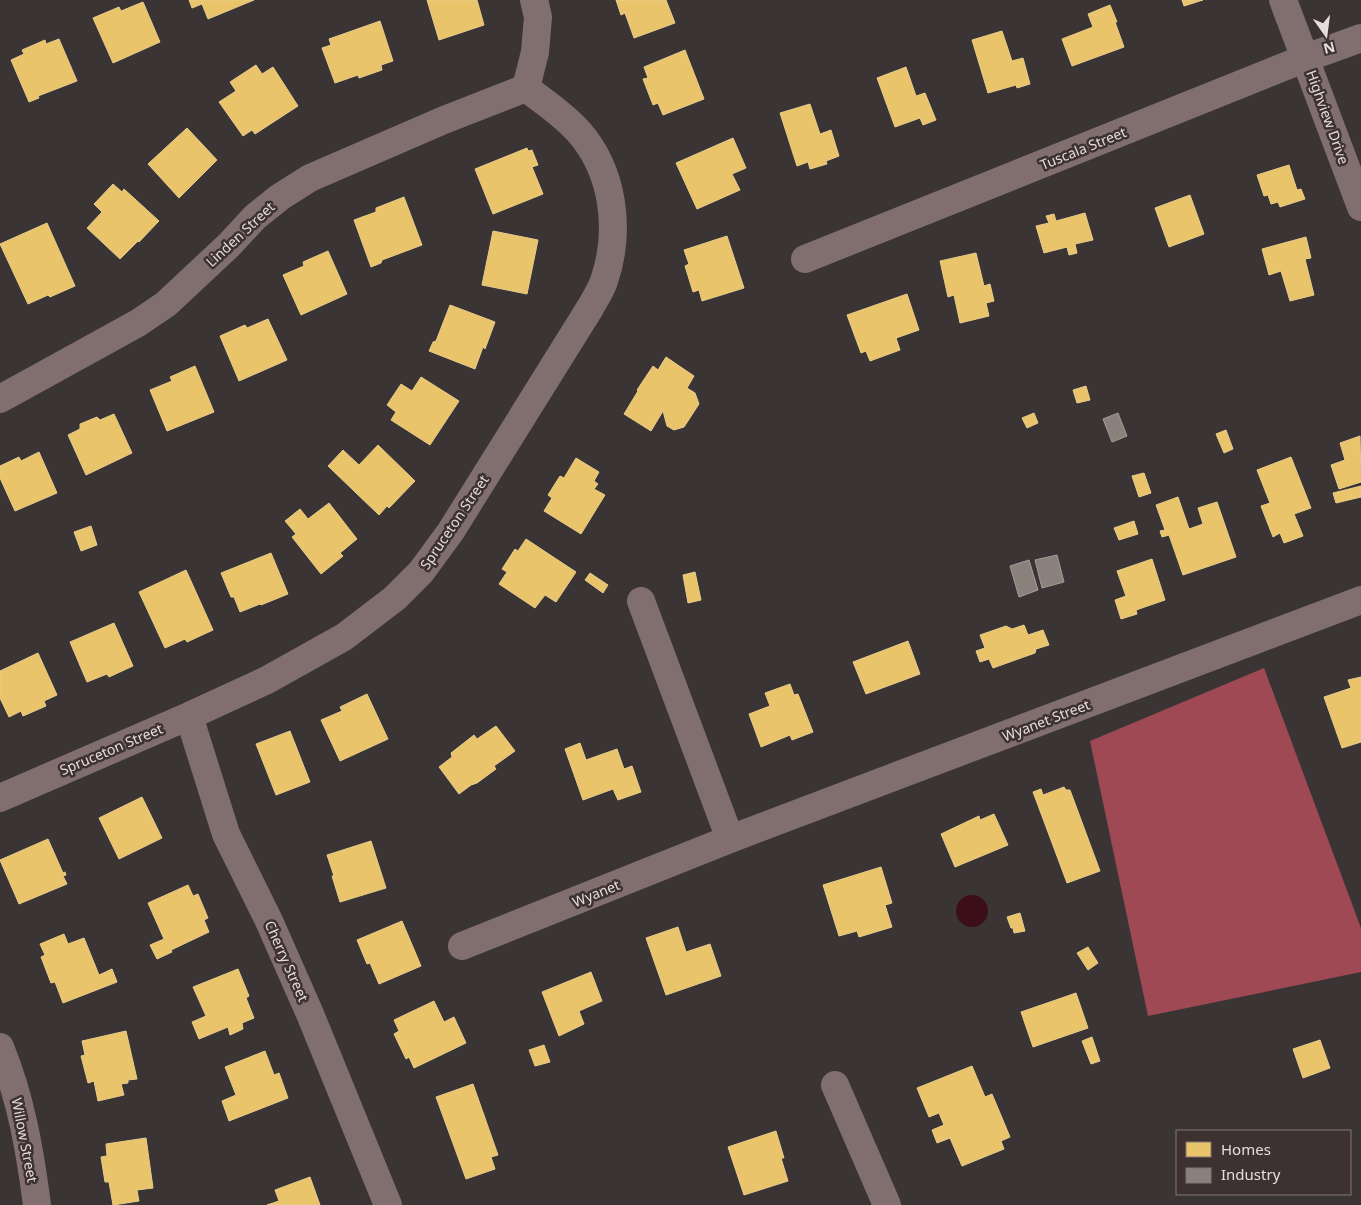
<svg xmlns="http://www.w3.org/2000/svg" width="1361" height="1205" viewBox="0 0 1361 1205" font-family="'Noto Sans',sans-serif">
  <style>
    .forest { fill: #9e4954 }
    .water { fill: #3c0e17 }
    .homes { fill: #e9c46a; stroke: #e8cc8c }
    .industry { fill: #8a817c; stroke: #a59d99 }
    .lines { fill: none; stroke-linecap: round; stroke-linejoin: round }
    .street { stroke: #816f70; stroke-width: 28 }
    .labels { text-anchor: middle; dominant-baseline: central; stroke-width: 5; stroke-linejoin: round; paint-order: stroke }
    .street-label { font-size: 14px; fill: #e5dddd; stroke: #3e3132 }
  </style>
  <rect width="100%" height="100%" fill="#3b3435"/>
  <path class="forest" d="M1264,668L1361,928V972L1148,1016L1090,741Z"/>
  <path class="water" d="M956 911a16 16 0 1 1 32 0a16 16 0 1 1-32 0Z"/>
  <path class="homes" d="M189,0H254L208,19L202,4L192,8Z
    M427,0H477L484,25L439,40Z
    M616,0H666L675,23L634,38L625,13L621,15Z
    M1182,0H1203L1184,6Z
    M143,2L160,42L113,63L93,18L119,7L121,11Z
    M1110,5L1117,22H1115L1124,47L1072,66L1062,39L1093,27L1088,14Z
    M380,21L393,61L381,65L382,70L359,78L358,75L335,83L322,48L331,45L329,39Z
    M1002,31L1012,61L1023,58L1030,84L1017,88L1016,85L988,93L972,40Z
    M59,39L77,81L38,96L39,98L29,102L11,60L24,54L22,50L45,40L46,44Z
    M685,50L704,99L663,115L658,103L653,105L643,79L648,78L644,67Z
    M256,65L262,74L273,67L298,106L255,134L252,130L243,136L219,102L236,91L230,82Z
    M906,67L916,96L925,93L936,120L923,125L920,118L895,127L877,78Z
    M810,104L820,134L831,130L839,156L826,161L827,164L810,169L808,162L797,166L780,113Z
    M187,128L217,160L179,198L148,164Z
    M733,138L746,168L732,174L740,190L697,209L676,163Z
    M527,148L528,151L532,150L538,165L532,167L543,194L493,214L475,169Z
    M1289,165L1297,190L1301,189L1305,199L1280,207L1278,202L1271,204L1268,195L1264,196L1257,175Z
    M113,184L122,192L124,189L159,221L139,242L138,241L120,259L87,228L102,212L94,204Z
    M1190,195L1204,234L1169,247L1155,208Z
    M404,197L422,245L382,260L381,263L371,267L354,220L376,212V208Z
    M1085,213L1093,240L1075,244L1077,253L1069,255L1067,247L1044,253L1036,226L1049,223L1046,216L1054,214L1056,221Z
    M47,223L75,286L50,297L48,295L28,304L0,244Z
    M493,231L538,240L527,294L482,285Z
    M727,236L744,288L702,301L699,290L693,292L685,266L689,264L684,250Z
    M1306,237L1311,258L1305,259L1314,295L1290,301L1281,271L1269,275L1262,249Z
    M328,251L347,294L301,315L283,275L304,266L303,262Z
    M976,253L984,286L990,284L994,301L986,303L989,316L960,323L954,295L948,297L940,261Z
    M907,294L919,330L896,338L900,350L870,361L866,351L861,353L847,315Z
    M450,305L495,322L485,349L483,347L475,369L429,351L433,342L436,341Z
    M268,319L287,360L239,381L220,336L245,325L247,328Z
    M666,357L694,376L687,388L695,393L699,404L684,427L674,430L667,426L663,411L651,431L624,414L638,391L637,390L653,366L658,370Z
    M195,366L214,412L167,431L150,390L172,381L170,377Z
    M421,377L459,401L430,445L391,420L396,412L387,405L401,384L412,391Z
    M1086,386L1090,400L1077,403L1073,390Z
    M1034,413L1038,423L1027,428L1022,418Z
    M114,414L132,453L86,475L68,435L80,429V424L97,417L100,420Z
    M1226,430L1233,449L1224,453L1216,434Z
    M1360,436L1361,482L1339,489L1331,465L1345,460L1340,443Z
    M378,445L415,481L389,508L387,506L379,515L328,466L343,450L359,465Z
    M39,452L57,493L15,511L0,478V466L19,457L21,461Z
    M1291,457L1311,508L1294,514L1303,536L1284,543L1280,533L1273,537L1261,506L1270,503L1257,470Z
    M576,458L599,472L594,481L598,484L594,489L605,495L581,534L544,511L552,498L548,495L560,476L564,478Z
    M1144,473L1151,493L1139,497L1132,476Z
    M1361,486V497L1336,503L1333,493Z
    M1178,497L1189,529L1203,524L1198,508L1217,502L1236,557L1183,575L1169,535L1162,537L1160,531L1165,530L1156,505Z
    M329,503L357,539L340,553L343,556L321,574L292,537L296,534L285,521L300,509L308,519Z
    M1134,521L1138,534L1119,540L1114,528Z
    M91,526L97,545L81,551L74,532Z
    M526,539L576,572L556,602L545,595L535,608L499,584L507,572L502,569L515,549L518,551Z
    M271,553L288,594L261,605L260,604L240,612L234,597H231L221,573Z
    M1152,559L1165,600L1136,610L1137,614L1121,619L1115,600L1126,596L1117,571Z
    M186,570L213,630L187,642L185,639L165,648L139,592Z
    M695,572L701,600L688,603L683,575Z
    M590,573L608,585L603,593L585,580Z
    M114,623L133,666L109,677L107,674L87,682L70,642Z
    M1024,625L1028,635L1043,630L1049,645L1036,649L1035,653L993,668L989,659L980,662L976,651L985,648L980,635L1006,626L1012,629Z
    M908,641L920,674L866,694L853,662Z
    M38,653L57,695L44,701L46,706L23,716L21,711L9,717L0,698V671Z
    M1361,677V742L1342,748L1324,697L1351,688L1348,680Z
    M790,684L794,695L798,694L813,732L792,740L790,735L761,747L749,714L770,706L765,693Z
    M367,694L388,739L340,761L321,720L342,711L340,707Z
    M496,726L515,751L494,766L496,769L477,783L471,785L459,794L439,767L452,757L451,753L474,735L477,739Z
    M290,731L310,782L276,795L256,744Z
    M580,743L586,760L617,749L624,769L632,766L641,792L618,800L613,789L583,800L565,749Z
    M1064,787L1066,790H1070L1100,871L1067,883L1033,792L1041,789L1043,795Z
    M142,797L162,838L119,859L99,818Z
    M994,814L1008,845L955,867L941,834L979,816L980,820Z
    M48,839L63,873L65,872L66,875L63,876L67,884L19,904L0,860Z
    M371,841L386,888L340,902L332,876H334L327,855Z
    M881,867L892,903L885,905L892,927L859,937L857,931L839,936L823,885Z
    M188,885L193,896L198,894L208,918L204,920L209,932L171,950L172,952L157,959L150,945L164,939L148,903Z
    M1020,913L1025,931L1014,933L1013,928H1011L1007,917Z
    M402,921L421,966L379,984L370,963L367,964L357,940Z
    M678,927L686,952L710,944L721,976L666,995L646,938Z
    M64,934L68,944L84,938L99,975L112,969L117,982L63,1003L55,982L51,983L41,957L45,955L40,944Z
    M1088,947L1098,963L1088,970L1077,953Z
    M238,969L249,996L246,998L254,1018L242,1023L243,1029L230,1035L228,1027L199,1039L192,1022L206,1016L193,987Z
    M591,972L602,1001L579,1011L584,1024L559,1036L542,992Z
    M1076,993L1088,1028L1033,1047L1021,1012Z
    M434,1001L444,1022L454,1017L466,1043L414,1068L409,1057L406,1059L394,1034L399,1031L394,1020Z
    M126,1031L137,1079L128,1080V1083L121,1084L124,1095L98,1101L94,1081L88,1083L81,1056L85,1055L82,1041Z
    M1092,1037L1100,1061L1091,1064L1082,1041Z
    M1320,1040L1330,1068L1303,1078L1293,1049Z
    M544,1045L550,1062L535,1066L529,1050Z
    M265,1051L274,1075L279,1073L288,1098L229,1121L222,1101L236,1095L225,1067Z
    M972,1066L985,1097L992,1094L1010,1137L1001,1141L1004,1149L962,1166L950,1138L937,1143L932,1130L944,1125L939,1113L929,1117L917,1088Z
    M473,1084L498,1155L491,1157L495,1169L466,1179L436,1097Z
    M776,1131L784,1158H781L788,1181L744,1195L728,1147Z
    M146,1138L153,1188L137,1190L139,1201L113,1205L109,1182H105L101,1157L107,1156L106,1144Z
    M310,1177L320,1205H267L279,1201L275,1190Z"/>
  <path class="industry" d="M1118,413L1127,436L1112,442L1103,419Z
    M1057,555L1064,582L1042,588L1035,560Z
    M1029,560L1038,590L1019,597L1010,566Z"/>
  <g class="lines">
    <path class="street" d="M1283,0L1361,207
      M805,259L1306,58L1361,38
      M0,399L138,323L166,304L229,245L255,217L280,197L310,178L444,120L526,88L535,52L538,17L534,0
      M641,601L730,839
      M189,716L226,834L269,921L310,1014L388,1205
      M0,798L189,716L267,680L344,637L395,598L421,572L451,531L590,308C595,299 601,290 604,281C621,231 614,172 579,132C563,114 544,102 526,88
      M462,946L730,839L1361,600
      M0,1047C21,1098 30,1151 37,1205
      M835,1085L887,1205"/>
  </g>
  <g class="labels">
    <g class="street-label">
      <text transform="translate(1328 117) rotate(70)">Highview Drive</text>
      <text transform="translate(1083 148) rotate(-22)">Tuscala Street</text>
      <text transform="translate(240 234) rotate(-43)">Linden Street</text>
      <text transform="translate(454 522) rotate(-56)">Spruceton Street</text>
      <text transform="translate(1046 720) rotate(-21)">Wyanet Street</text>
      <text transform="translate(111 749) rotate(-23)">Spruceton Street</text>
      <text transform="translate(596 893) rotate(-22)">Wyanet</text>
      <text transform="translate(287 961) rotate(66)">Cherry Street</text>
      <text transform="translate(25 1140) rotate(79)">Willow Street</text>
    </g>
  </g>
  <rect x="1176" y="1130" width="175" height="65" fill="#3e3132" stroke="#817676"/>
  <rect x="1186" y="1142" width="25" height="15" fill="#e9c46a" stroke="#817676"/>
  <text x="1221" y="1155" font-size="15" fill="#e5dddd">Homes</text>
  <rect x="1186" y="1168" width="25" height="15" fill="#8a817c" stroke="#817676"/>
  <text x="1221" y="1180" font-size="15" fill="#e5dddd">Industry</text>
  <g transform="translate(1326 35) rotate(166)" stroke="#3e3132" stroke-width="4" paint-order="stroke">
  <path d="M0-4L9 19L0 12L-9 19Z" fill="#e5dddd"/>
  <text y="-8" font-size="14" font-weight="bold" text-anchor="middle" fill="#e5dddd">N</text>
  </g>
</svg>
